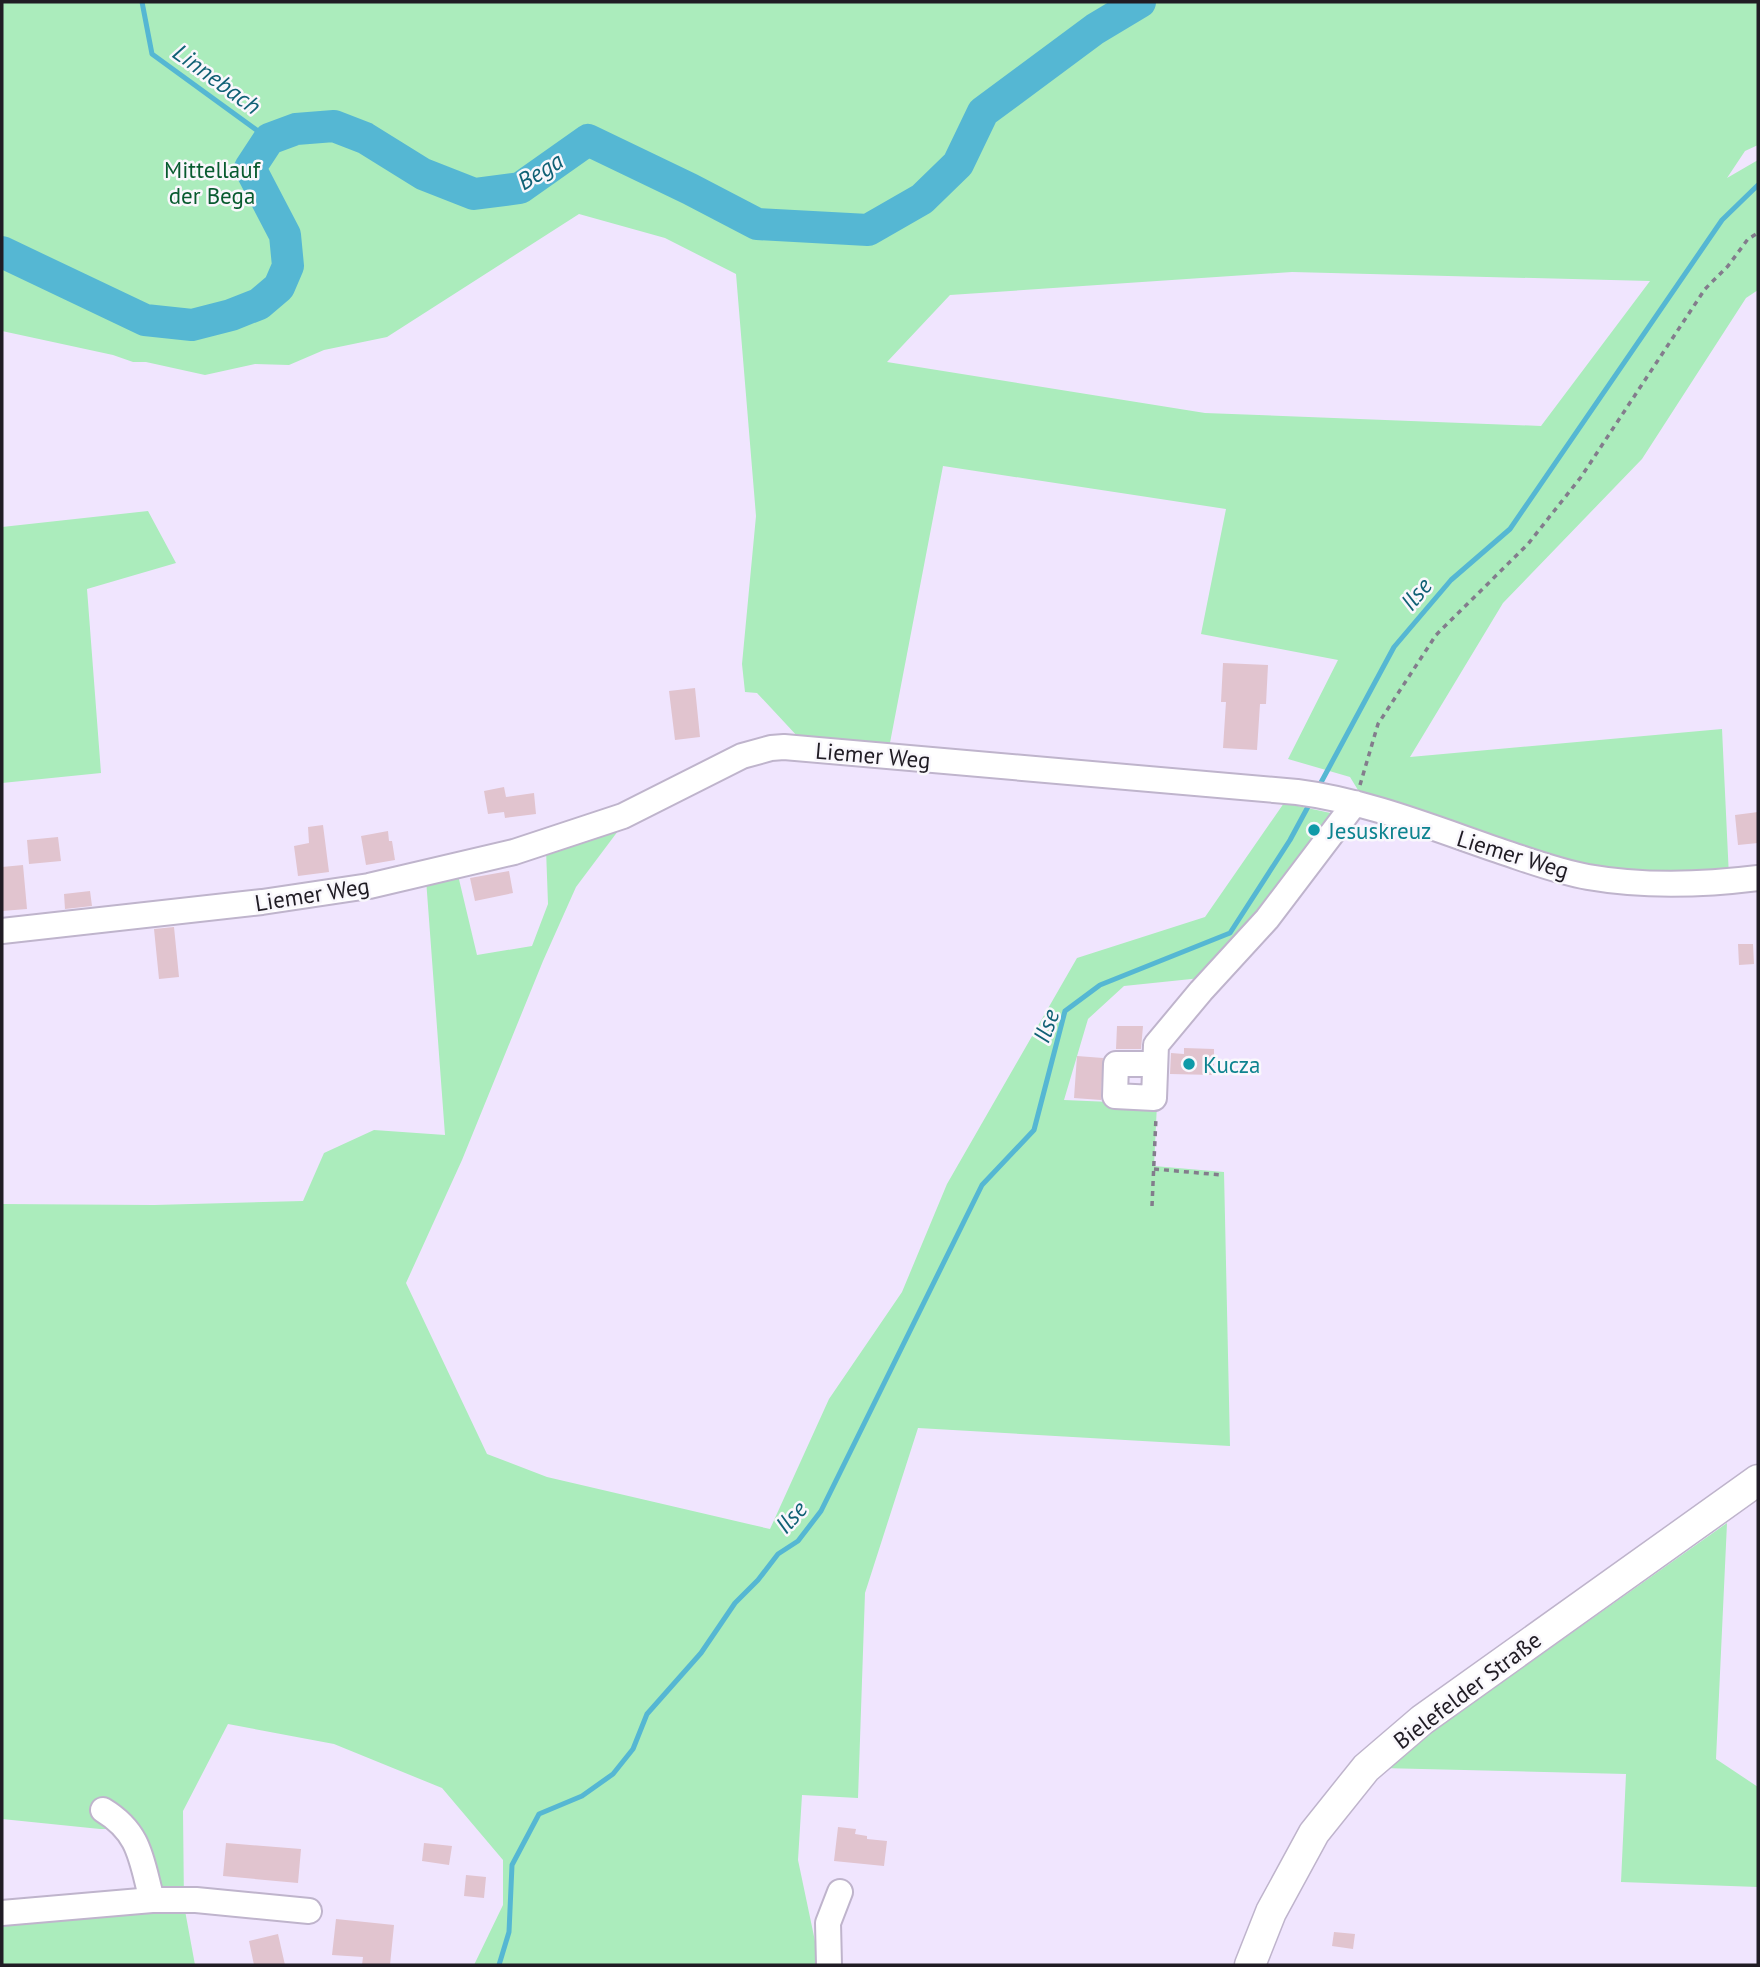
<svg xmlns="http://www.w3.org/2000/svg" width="1760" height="1967" viewBox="0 0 1760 1967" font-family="'PT Sans',sans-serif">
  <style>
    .green { fill: #abecbc; fill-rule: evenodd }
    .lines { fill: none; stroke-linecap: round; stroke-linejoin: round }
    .stream { stroke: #55b7d3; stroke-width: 5 }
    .river { stroke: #55b7d3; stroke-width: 32 }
    .building { fill: #e1c4cf }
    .minor-casing { stroke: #bfb4cc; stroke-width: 28 }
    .major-casing { stroke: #bfb4cc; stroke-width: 33 }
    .path { stroke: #837c8c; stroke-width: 3.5; stroke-dasharray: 5 5; stroke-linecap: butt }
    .minor { stroke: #fff; stroke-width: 24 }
    .major { stroke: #fff; stroke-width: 30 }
    .culture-dot { fill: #0f9aa8; stroke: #f9f7fc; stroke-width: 2.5 }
    .labels { text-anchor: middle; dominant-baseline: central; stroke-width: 5; stroke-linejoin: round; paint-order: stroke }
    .park-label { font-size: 23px; fill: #085b2f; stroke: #f9f7fc }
    .street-label { font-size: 23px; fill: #201c24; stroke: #f9f7fc }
    .culture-label { font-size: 23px; fill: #0d838f; stroke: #f9f7fc; text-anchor: start }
    .water-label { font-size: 24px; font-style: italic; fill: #106175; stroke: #f9f7fc }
  </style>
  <rect width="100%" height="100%" fill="#f0e5fe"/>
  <path class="green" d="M2,2H1758V145L1745,151L1727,178L1758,160V290L1746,298L1642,459L1503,603L1410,757L1722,729L1729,877L1598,873L1366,803L1350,777L1288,759L1338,660L1201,634L1226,509L943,466L889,748L799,738L757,693L745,692L742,664L756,516L736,274L665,238L579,214L387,337L324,350L289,365L255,364L205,375L146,362H133L113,355L2,331ZM1292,272L1650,281L1541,426L1205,413L887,362L950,295Z
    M148,511L176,563L87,589L101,773L2,783V527Z
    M1284,803L1340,815L1201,978L1124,986L1088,1019L1064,1100L1157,1104L1154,1166L1224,1172L1230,1446L918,1428L865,1593L858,1798L802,1795L798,1860L820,1965H474L503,1905V1860L442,1788L334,1744L228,1724L183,1811L184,1905L195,1965H2V1921L153,1906L138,1829H100L2,1819V1204L154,1205L303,1201L324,1153L374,1130L445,1135L426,879L457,871L477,955L532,946L548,904L546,849L624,823L576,887L543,961L462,1160L406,1283L487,1454L547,1477L770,1529L829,1399L902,1292L947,1184L1077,958L1205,917Z
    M1727,1523L1716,1759L1758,1787V1887L1621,1882L1626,1774L1381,1768Z"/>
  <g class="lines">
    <path class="stream" d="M142,2L152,54L269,139
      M1318,788L1394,647L1451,580L1510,529L1722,220L1758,185
      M499,1965L509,1932L512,1865L539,1814L582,1796L613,1774L633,1749L647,1714L701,1653L735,1603L758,1580L778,1554L798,1541L821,1511L982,1185L1034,1130L1065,1011L1100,985L1230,933L1290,840L1310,803"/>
    <path class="river" d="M2,252L145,320L192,325L231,315L259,304L279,287L288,266L285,235L250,168L269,139L296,129L334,126L365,138L423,174L474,194L520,188L588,140L690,189L757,224L868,230L922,199L958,164L983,112L1095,29L1140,2"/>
  </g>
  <path class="building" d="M1223,663L1268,665L1266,704H1260L1257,750L1223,748L1226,702H1221Z
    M695,688L700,737L675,740L669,691Z
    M504,787L506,797L534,793L536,814L505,818L504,812L488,814L484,791Z
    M1758,812V843L1738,845L1735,815Z
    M323,825L329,872L298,876L294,846L309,843L308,827Z
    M388,831L389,841H392L395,860L366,865L361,836Z
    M58,837L61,861L29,864L27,840Z
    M23,865L27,909L2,911V867Z
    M509,871L513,893L475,901L470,878Z
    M90,891L92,906L65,909L64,894Z
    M174,927L179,977L159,979L154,929Z
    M1738,944H1753L1754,964L1739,965Z
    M1117,1026H1143L1141,1049H1116Z
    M1184,1048L1214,1049V1075L1170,1074L1171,1053L1184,1054Z
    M1077,1056L1103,1058L1101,1100L1074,1098Z
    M838,1827L856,1829L855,1834L867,1836V1839L887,1841L884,1866L834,1861Z
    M226,1843L301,1849L298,1883L223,1876Z
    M424,1843L452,1846L449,1865L422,1861Z
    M466,1875L486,1877L484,1898L464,1896Z
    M336,1919L394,1925L390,1965H362L363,1957L332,1955Z
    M1334,1932L1355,1934L1353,1949L1332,1946Z
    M278,1934L285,1965H254L249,1941Z"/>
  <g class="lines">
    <defs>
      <path id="minor" d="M2,931L262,902L369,886L514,852L623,816L742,756L771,748L784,747L1297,792C1368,801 1438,830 1506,853C1533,862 1560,872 1588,877C1645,887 1702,885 1758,878
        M1155,1064H1116L1115,1096L1154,1098L1156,1045L1201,991L1267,919L1355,803
        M103,1810C141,1833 141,1860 152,1900
        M2,1913L152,1900H196L309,1911
        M829,1965L828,1923L840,1892"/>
      <path id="major" d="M1250,1965L1271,1912L1314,1833L1366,1768L1422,1720L1758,1480"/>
    </defs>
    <use href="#minor" class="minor-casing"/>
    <use href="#major" class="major-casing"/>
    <path class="path" d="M1360,785L1378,724L1436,635L1528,544L1581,477L1705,289L1728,266L1748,239L1758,233
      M1154,1169L1222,1175
      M1152,1206L1156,1117"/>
    <use href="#minor" class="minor"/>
    <use href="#major" class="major"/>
  </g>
  <g class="culture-dot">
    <circle cx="1314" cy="830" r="7"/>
    <circle cx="1189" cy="1064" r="7"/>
  </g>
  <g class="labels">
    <g class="park-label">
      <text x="212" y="169">Mittellauf<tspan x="212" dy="26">der Bega</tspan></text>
    </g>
    <g class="street-label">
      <text transform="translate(873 755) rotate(5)">Liemer Weg</text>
      <text transform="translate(1513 854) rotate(17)">Liemer Weg</text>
      <text transform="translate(312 894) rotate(-9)">Liemer Weg</text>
      <text transform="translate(1467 1690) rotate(-37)">Bielefelder Straße</text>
    </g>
    <g class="culture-label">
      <text x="1328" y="830">Jesuskreuz</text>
      <text x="1203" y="1064">Kucza</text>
    </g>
    <g class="water-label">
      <text transform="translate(217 79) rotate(36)">Linnebach</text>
      <text transform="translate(540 171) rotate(-31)">Bega</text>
      <text transform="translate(1416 594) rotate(-50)">Ilse</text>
      <text transform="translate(1046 1026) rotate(-70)">Ilse</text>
      <text transform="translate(791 1517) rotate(-48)">Ilse</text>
    </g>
  </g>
  <rect width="1760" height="1967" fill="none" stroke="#201c24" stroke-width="7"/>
</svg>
